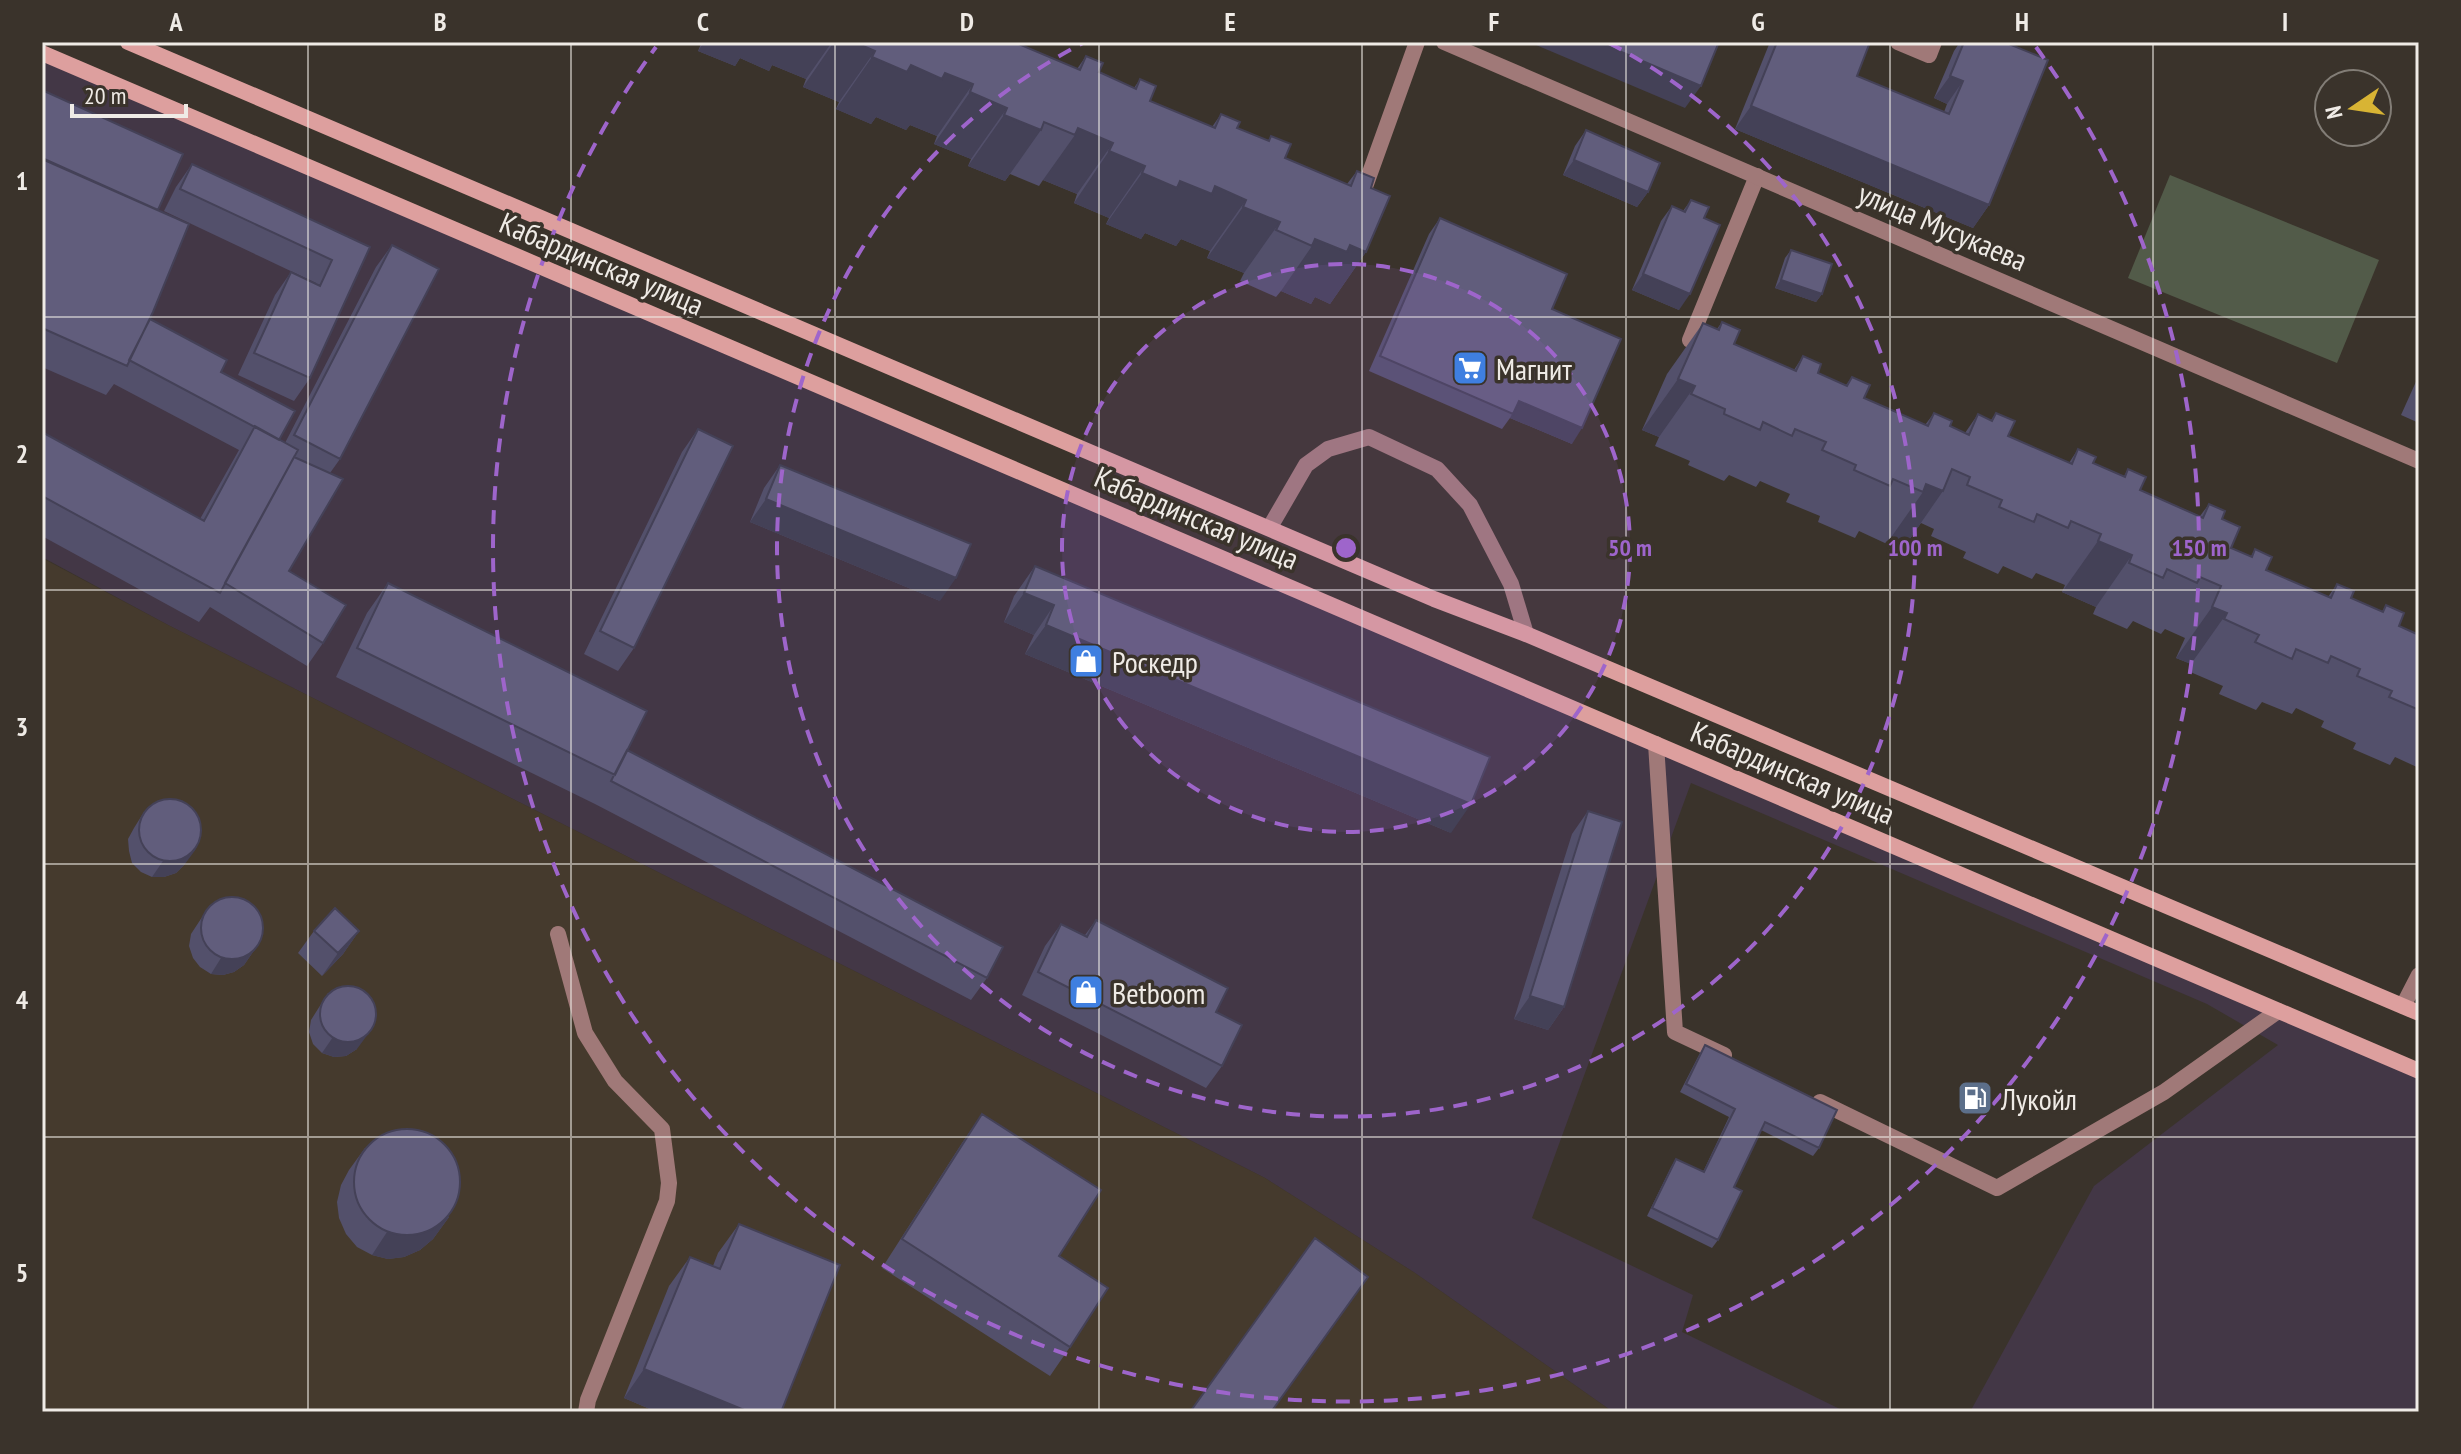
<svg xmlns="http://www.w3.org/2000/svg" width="2461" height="1454" viewBox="0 0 2461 1454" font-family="'PT Sans Narrow',sans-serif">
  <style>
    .industrial { fill: #433746 }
    .built { fill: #453a2d }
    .garden { fill: #525b49 }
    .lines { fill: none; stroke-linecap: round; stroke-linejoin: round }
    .service { stroke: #a07978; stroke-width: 16 }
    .minor { stroke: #a07978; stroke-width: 16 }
    .secondary { stroke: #dd9f9e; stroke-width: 16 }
    .wall { fill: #53506b }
    .shaded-wall { fill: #444157 }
    .building { fill: #615d7c; stroke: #444157; stroke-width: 2 }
    .grid { fill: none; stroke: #efebe6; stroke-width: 2; stroke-opacity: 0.55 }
    .ring { fill: none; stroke: #9e65cb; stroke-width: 4; stroke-dasharray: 14 10 }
    .labels { text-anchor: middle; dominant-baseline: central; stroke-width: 7; stroke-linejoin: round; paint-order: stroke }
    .street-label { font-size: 30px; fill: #efebe6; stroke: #3a332b }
    .poi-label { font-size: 30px; fill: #efebe6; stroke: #3a332b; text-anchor: start }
    .centre { fill: #9e65cb; stroke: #3a332b; stroke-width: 4 }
    .ring-label { font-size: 24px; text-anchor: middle; font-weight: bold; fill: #9e65cb; stroke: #3a332b; stroke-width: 7; stroke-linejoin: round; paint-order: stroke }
    .neatline { fill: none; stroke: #efebe6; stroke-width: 3 }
    .grid-label { font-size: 26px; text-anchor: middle; font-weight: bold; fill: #efebe6 }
  </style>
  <rect width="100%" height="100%" fill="#3a332b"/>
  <path class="industrial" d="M42,53L2419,1071V1412H1970L2094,1186L2278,1045L2207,1004L1691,783L1532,1218L1693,1295L1682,1332L1846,1412H1613L1415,1273L1265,1178L168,625L42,557Z"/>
  <path class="built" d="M42,558L168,625L1265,1178L1415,1273L1613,1412H42Z"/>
  <path class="garden" d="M2170,175L2379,260L2337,363L2128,278Z"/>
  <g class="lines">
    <path class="service" d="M1898,42L1929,55L1934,42
      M1362,195L1417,42
      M1710,348L1690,340L1757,176
      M1270,527L1306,465L1328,449L1369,437L1437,469L1470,505L1511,584L1526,634
      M1656,744L1675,1032L1724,1055
      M558,934L585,1033L615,1081L662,1129L669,1183L667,1201L588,1400L586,1412
      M2403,1006L2419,975
      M1820,1102L1997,1188L2164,1092L2278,1011"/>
    <path class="minor" d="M1444,42L2419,461"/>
    <path class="secondary" d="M128,42L1434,599L1526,634L2419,1013
      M42,53L2419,1071"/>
  </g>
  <path class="wall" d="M697,42H1014L1077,69L1086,56L1099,72L1134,88L1140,79L1150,101L1212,127L1221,114L1237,128L1268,141L1271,136L1285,158L1347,184L1357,171L1371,188L1366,252L1330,304L1315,297L1311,304L1281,291L1276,297L1240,281L1244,273L1207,258L1210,251L1181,239L1176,246L1145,233L1141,239L1106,224L1109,218L1074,203L1077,194L1043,180L1039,186L1010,174L1005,181L968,166L971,159L934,144L937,136L910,125L906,130L876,117L871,124L836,109L839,102L803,87L806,79L772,65L769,71L740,58L735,66L698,51L701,44Z
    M1770,42H1870L1857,76L1944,112L1947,104L1934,98L1954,51L1960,42H2004L1989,205L1973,228L1735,129Z
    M42,90L158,210L150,319L221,372L279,440L285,443L376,267L392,245L340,459L330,473L289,571L323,643L307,666L210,607L199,622L42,536V432L200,519L239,450L114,384L106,395L42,367Z
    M1586,130L1648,192L1637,207L1563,175L1575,146Z
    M192,164L370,247L310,378L294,401L238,375L275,295L291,272L316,284V283L164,211L176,187Z
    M1691,200L1704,218L1679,310L1632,290L1661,221L1672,206L1683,211Z
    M1440,218L1552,309L1572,444L1510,418L1502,429L1369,371L1429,234Z
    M1791,250L1822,294L1816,302L1775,288L1785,258Z
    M1722,322L1734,344L1794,370L1803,356L1818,373L1846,385L1852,377L1864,398L1925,425L1934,413L1950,426L1965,433L1978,414L1991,420L1996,413L2008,436L2069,463L2078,449L2093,463L2124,476L2128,469L2140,490L2200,516L2209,504L2222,519L2231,548L2251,556L2255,549L2266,570L2328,597L2337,584L2351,598L2382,612L2386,605L2399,626L2419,635V768L2395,757L2390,765L2353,749L2356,743L2321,727L2324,721L2296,708L2292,714L2262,702L2256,710L2219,694L2223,686L2188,671L2191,664L2176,658L2185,638L2165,629L2161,634L2133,621L2127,629L2093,614L2096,607L2062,592L2065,585L2036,573L2032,579L2003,566L1998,574L1963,558L1966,552L1931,536L1934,529L1921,523L1907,543L1892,536L1887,544L1859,531L1855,538L1818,522L1820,516L1786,502L1790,494L1760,481L1756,487L1729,475L1724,481L1688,465L1690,461L1655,446L1659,437L1642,430L1667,374L1703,323L1717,329Z
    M2419,375V423L2401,415Z
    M698,429L634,648L618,671L584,654L682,452Z
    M780,465L940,601L750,522L764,488Z
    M1035,566L1451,833L1025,654L1034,635L1004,622L1014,596Z
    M388,583L627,750L987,978L971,1000L595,804L336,677L367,613Z
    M1588,811L1564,1007L1548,1030L1514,1019L1572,834Z
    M144,812L185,864L176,873L164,877H152L141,872L132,863L129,851L128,839L134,828Z
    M208,908L255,949L244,965L234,972L223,975L211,974L200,967L193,958L189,946L191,934Z
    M1096,920L1216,1012L1222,1066L1206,1088L1022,995L1045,946L1061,924L1085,935Z
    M314,931H359L343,954L322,976L298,953Z
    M328,993L357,1049L346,1056L334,1057L322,1053L313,1044L309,1032L311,1020Z
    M1705,1045L1819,1148L1813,1156L1761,1130L1734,1187L1718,1240L1712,1248L1647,1216L1671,1167L1676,1159L1703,1172L1729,1117L1680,1092L1700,1053Z
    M982,1114L1059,1256L1070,1347L1050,1376L882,1268L962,1143Z
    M365,1148L449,1217L433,1239L420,1250L404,1257L388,1259L372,1255L357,1247L346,1234L339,1218L337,1202L341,1185L349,1170Z
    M739,1224L781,1412H657L624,1398L669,1286L690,1257L713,1266L718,1253Z"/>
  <path class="shaded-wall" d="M704,42H832L806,79L772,65L769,71L740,58L735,66L698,51Z
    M834,42H854L875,51L839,102L803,87Z
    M1529,42H1598L1701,86L1685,108Z
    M872,57L945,73L973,84L937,136L910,125L906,130L876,117L871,124L836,109Z
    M1950,76L1963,81L1947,104L1934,98Z
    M970,92L1007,108L971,159L934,144Z
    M1751,106L1989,205L1973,228L1735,129Z
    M1004,115L1041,130L1005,181L968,166Z
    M1078,128L1113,143L1077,194L1043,180L1075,135Z
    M1109,151L1145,166L1109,218L1074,203Z
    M1574,160L1648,192L1637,207L1563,175Z
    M1142,173L1215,186L1246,200L1210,251L1181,239L1176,246L1145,233L1141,239L1106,224Z
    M1243,207L1280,222L1244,273L1207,258Z
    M1315,239L1350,245L1366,252L1330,304L1315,297L1311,304L1281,291L1312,246Z
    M1643,274L1690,294L1679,310L1632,290Z
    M1781,280L1822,294L1816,302L1775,288Z
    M1678,379L1695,386L1659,437L1642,430Z
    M1519,401L1582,428L1572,444L1510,418Z
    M1926,484L1943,491L1907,543L1892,536L1923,492Z
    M766,499L956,578L940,601L750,522Z
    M2098,541L2132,555L2096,607L2062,592Z
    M1024,593L1054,605L1034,635L1004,622Z
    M2212,607L2227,613L2191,664L2176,658Z
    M1046,625L1471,804L1451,833L1025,654Z
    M196,849L185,864L176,873L164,877H152L163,861Z
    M359,931L343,954L322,976L338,953Z
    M255,949L244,965L234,972L223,975L211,974L221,958Z
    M1530,996L1564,1007L1548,1030L1514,1019Z
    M368,1034L357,1049L346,1056L334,1057L322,1053L333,1037Z
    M449,1217L433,1239L420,1250L404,1257L388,1259L372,1255L387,1232Z
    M644,1369L749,1412H657L624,1398Z"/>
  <path class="building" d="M854,42H1014L1080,70L1086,56L1103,63L1099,72L1136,89L1140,79L1156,86L1150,101L1215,128L1221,114L1240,122L1237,128L1269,141L1271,136L1291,144L1285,158L1351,186L1357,171L1374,178L1371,188L1390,196L1366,252L1350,245L1347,252L1315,239L1312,246L1276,230L1280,222L1243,207L1246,200L1215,186L1212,194L1180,181L1177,188L1142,173L1145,166L1109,151L1113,143L1078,128L1075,135L1044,122L1041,130L1004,115L1007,108L970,92L973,84L945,73L942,79L911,65L907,72L872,57L875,51Z
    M1598,42H1719L1701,86Z
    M1777,42H1870L1857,76L1949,114L1963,81L1950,76L1964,42H2004L2048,60L1989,205L1751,106Z
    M42,90L183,154L158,210L42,158Z
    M1586,130L1660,163L1648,192L1574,160Z
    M42,159L189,224L153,312L127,366L42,328Z
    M192,164L370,247L310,378L254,353L291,272L320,286L332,260L180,189Z
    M1691,200L1709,207L1704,218L1720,225L1690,294L1643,274L1672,206L1685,212Z
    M1440,218L1567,274L1552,309L1621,339L1582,428L1519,401L1513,414L1380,356Z
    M392,245L439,269L340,459L294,435Z
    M1791,250L1832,264L1822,294L1781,280Z
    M150,319L227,360L221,372L295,411L279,440L129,360Z
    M1722,322L1740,330L1734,344L1796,371L1803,356L1821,364L1818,373L1847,386L1852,377L1870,385L1864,398L1928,426L1934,413L1952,421L1950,426L1969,435L1978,414L1992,421L1996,413L2015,421L2008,436L2072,464L2078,449L2096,457L2093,463L2125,477L2128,469L2146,477L2140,490L2203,518L2209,504L2225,511L2222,519L2240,527L2231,548L2252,557L2255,549L2272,557L2266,570L2331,598L2337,584L2354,591L2351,598L2383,612L2386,605L2404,613L2399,626L2419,635V710L2389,697L2392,691L2357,676L2360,669L2331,656L2328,663L2296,649L2292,659L2255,642L2259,635L2224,619L2227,613L2212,607L2221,586L2200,577L2197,583L2167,569L2163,578L2129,563L2132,555L2098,541L2101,534L2071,521L2068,528L2037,514L2034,522L1999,507L2002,500L1967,485L1970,477L1952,469L1943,491L1926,484L1923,492L1893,479L1890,486L1854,470L1856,465L1822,450L1826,442L1795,429L1792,436L1763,422L1760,430L1724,414L1725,409L1691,394L1695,386L1678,379L1703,323L1719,330Z
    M255,426L298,450L220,593L42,496V432L204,521Z
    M698,429L733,446L634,648L600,631Z
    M294,457L343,479L289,571L346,605L323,643L225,583Z
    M780,465L971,544L956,578L766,499Z
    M1035,566L1490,757L1471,804L1046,625L1054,605L1024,593Z
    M388,583L647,711L615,775L357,648Z
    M627,750L1003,947L987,978L611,781Z
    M139 830a31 31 0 1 1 62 0a31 31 0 1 1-62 0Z
    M1588,811L1622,822L1564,1007L1530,996Z
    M201 928a31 31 0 1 1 62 0a31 31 0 1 1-62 0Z
    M335,908L359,931L338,953L314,931Z
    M1096,920L1228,988L1216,1012L1242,1025L1222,1066L1038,972L1061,924L1087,937Z
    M320 1014a28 28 0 1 1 56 0a28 28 0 1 1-56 0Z
    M1705,1045L1837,1110L1819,1148L1765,1122L1734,1187L1742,1191L1718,1240L1652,1208L1676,1159L1704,1172L1735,1109L1686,1084Z
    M982,1114L1101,1190L1059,1256L1108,1288L1070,1347L902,1239Z
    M354 1182a53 53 0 1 1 106 0a53 53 0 1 1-106 0Z
    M739,1224L840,1265L781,1412H749L644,1369L690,1257L720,1269Z
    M1315,1238L1368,1277L1271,1412H1190Z"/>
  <path class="grid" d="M308,42V1412M571,42V1412M835,42V1412M1099,42V1412M1362,42V1412M1626,42V1412M1890,42V1412M2153,42V1412M42,317H2419M42,590H2419M42,864H2419M42,1137H2419"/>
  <circle cx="1346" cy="548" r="284" fill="#9e65cb" fill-opacity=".12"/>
  <g class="ring">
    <circle cx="1346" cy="548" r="284"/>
    <path d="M1609 43A569 569 0 1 1 1083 43"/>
    <path d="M2036 47A853 853 0 1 1 656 47"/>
  </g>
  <defs>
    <symbol id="supermarket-square" viewBox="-11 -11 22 22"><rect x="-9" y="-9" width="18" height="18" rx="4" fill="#3f7fe0" stroke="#3a332b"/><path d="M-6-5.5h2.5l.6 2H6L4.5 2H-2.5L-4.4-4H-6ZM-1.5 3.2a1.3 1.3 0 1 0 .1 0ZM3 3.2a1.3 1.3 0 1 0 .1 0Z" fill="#fff"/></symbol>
    <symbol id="shop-square" viewBox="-11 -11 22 22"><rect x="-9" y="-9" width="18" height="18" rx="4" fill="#3f7fe0" stroke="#3a332b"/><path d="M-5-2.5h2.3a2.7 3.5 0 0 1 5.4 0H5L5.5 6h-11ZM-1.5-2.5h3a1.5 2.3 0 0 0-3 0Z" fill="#fff"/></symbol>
    <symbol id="fuel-square" viewBox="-11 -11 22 22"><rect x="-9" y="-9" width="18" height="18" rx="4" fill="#5c6f8a" stroke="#3a332b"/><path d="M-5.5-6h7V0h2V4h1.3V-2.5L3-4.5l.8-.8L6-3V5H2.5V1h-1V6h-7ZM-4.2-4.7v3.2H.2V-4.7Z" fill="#fff"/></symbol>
  </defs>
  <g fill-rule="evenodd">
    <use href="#supermarket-square" x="1450" y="348" width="40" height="40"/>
    <use href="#shop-square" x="1066" y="641" width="40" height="40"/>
    <use href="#shop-square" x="1066" y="972" width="40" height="40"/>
    <use href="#fuel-square" x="1955" y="1078" width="40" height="40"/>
  </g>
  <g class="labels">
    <g class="street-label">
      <text transform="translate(1943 226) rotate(23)">улица Мусукаева</text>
      <text transform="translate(602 263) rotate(23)">Кабардинская улица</text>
      <text transform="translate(1197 517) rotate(23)">Кабардинская улица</text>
      <text transform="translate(1793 772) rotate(23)">Кабардинская улица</text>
    </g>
    <g class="poi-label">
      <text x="1496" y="368">Магнит</text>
      <text x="1112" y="661">Роскедр</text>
      <text x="1112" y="992">Betboom</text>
      <text x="2001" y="1098">Лукойл</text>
    </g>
  </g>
  <circle cx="1346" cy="548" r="12" class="centre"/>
  <g class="ring-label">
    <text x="1630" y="556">50 m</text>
    <text x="1915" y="556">100 m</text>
    <text x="2199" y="556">150 m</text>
  </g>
  <rect width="2461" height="1454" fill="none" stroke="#3a332b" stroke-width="88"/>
  <g transform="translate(2353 108) rotate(257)"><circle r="38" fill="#3a332b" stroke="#827d76" stroke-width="2"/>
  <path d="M0-6L14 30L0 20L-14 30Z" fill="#d8b434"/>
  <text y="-12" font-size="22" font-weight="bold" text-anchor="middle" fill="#efebe6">N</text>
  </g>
  <path d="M72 104v12h114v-12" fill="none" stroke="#efebe6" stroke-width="4"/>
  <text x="84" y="104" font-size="24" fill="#efebe6" stroke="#3a332b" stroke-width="6" paint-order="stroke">20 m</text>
  <rect x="44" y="44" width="2373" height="1366" class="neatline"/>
  <g class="grid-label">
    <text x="176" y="31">A</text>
    <text x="440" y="31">B</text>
    <text x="703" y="31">C</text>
    <text x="967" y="31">D</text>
    <text x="1230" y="31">E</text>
    <text x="1494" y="31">F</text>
    <text x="1758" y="31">G</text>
    <text x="2022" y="31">H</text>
    <text x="2285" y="31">I</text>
    <text x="22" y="190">1</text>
    <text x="22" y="463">2</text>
    <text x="22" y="736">3</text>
    <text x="22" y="1009">4</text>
    <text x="22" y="1282">5</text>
  </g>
</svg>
